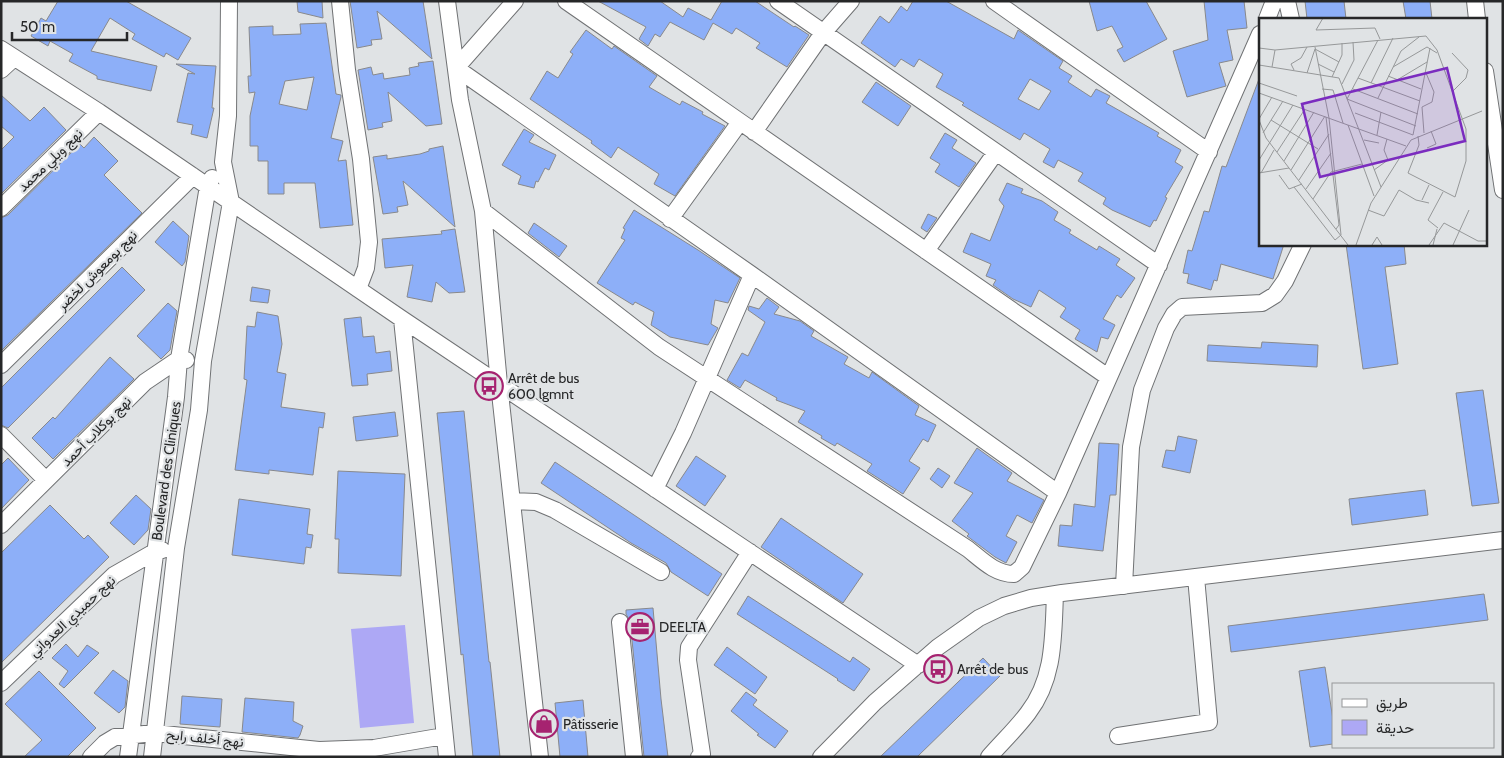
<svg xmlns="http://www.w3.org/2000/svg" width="1504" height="758" viewBox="0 0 1504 758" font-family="Cabin,Vazirmatn,sans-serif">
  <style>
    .green { fill: #ada8f5 }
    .building { fill: #8daff8; stroke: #88898c; fill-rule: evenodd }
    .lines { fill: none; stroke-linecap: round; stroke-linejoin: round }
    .minor-casing { stroke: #707274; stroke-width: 18 }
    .minor { stroke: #fff; stroke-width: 16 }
    .labels { text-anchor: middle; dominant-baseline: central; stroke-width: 4.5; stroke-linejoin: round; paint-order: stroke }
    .street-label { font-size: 14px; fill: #262728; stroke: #e0e3e5 }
    .poi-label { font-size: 14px; fill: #262728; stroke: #e0e3e5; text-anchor: start }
    .inset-road { fill: none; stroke: #969899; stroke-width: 1 }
    .view { fill: #7b2cbf; fill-opacity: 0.15; stroke: #7b2cbf; stroke-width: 2.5 }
    .inset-edge { fill: none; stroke: #262728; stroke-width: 2.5 }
  </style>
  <rect width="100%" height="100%" fill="#e0e3e5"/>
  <path class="green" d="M405,625L414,723L360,728L351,629Z"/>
  <path class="building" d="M58,1H126L191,38L178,60L166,53L164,57L132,39L135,34L110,18L91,51L157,66L151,91L97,79V76L69,61L73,54L50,41L48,46L31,36L41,18L46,21Z
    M297,1H322L323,18L298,12Z
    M350,1H423L432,59L377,11L382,39L371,40L372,45L357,48Z
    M598,1H660L683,17L688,8L711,20L722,1H755L794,27L795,26L809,35L787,67L756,48L760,43L736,28L732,34L713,23L704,40L670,22L660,37L655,34L648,46L639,39L646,27Z
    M913,1H946L1014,39L1018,30L1063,61L1059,68L1072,76L1068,82L1091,97L1096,89L1110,96L1106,103L1159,133L1157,136L1181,150L1175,162L1183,167L1165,197L1167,198L1156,221L1154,220L1150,227L1112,210L1103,204L1106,198L1078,181L1083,173L1058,160L1054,168L1043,162L1050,149L1024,133L1020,140L962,105L964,103L936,87L943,74L919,59L914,67L901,59L895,67L861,43L880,16L889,23L901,6L907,11ZM1030,79L1051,91L1039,110L1018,99Z
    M1089,1H1146L1167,39L1124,62L1117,50L1123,47L1112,26L1097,31Z
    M1204,1H1244L1247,28L1227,30L1233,60L1219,63L1226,86L1187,97L1173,51L1208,40Z
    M1305,1H1344L1346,19H1307Z
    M1403,1H1430L1432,19H1406Z
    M326,23L336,94L341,95V97L331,138L343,141L338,161L346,160L353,225L320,228L315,183H284V194H268V161H258V146H250V116L255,92L249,93L248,76H251L249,27L273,26V35L301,34L300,24ZM314,77L307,110L279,104L285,81Z
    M586,30L612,49L614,46L657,76L649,87L680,105L682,101L703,112L702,114L725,126L675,196L654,184L659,174L618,147L611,158L591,143L592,141L530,99L547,71L558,78L573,54L570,52Z
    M433,61L442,124L426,126L388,92L392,121L382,123L383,127L368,130L358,70L371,67L373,75L383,73L384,79L410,75L409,68L419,66L418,63Z
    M176,64L216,66L212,108H214L207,138L191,134L193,125L177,122L188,73L195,74Z
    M1259,79H1260V244H1284L1273,279L1221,264L1217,281L1214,280L1211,290L1187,283L1189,274L1183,273L1188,250L1192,251L1204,211L1209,212L1222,166L1226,167Z
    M876,82L911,106L898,126L862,102Z
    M1,95L30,121L44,107L66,130L1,194V150L14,137L1,126Z
    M524,129L534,135L529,142L556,155L549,170L545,168L538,182L536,181L534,188L518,184L521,176L502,165Z
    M945,133L957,140L952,148L976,163L959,187L935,172L940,164L930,158Z
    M94,137L118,161L104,175L142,213L1,351V218L8,215L80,144L84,148Z
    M443,146L455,227L403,181L408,205L397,207L398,212L383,214L373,157L387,155V159L420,154L429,151V149Z
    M1007,183L1023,189L1021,193L1042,201L1058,212L1054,220L1071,230L1069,233L1097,250L1099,246L1120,259L1116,265L1135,278L1121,298L1117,295L1103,319L1115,325L1108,339L1101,337L1097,352L1075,339L1080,330L1060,317L1066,308L1039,290L1031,307L1013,299L993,285L996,280L986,276L991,264L963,252L971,233L990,241L1004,206L999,200Z
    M634,210L698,250L740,278L728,303L715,300L711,324L718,328L708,345L670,337L651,325L654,312L635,302L633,305L597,283L625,240L621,238L625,229L623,228Z
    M928,214L937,218L927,232L921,228Z
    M173,221L189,236L185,262L182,266L155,242Z
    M534,223L567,246L559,257L528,233Z
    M455,229L465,292L449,293L436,282L432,302L407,297L413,265L385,268L382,239L442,234L441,231Z
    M1346,244H1404L1406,264L1385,267L1398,364L1363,369Z
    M122,267L145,290L8,428L1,425V388Z
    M252,287L270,290L268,303L250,301Z
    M767,298L779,307L774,314L800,321L814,331L811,336L848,357L844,364L869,378L872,372L919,406L915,415L936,425L928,442L923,439L909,461L920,468L903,494L867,471L872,464L837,443L835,446L821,438L822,436L798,422L805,411L776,400L777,398L745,380L740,388L727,380L742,353L748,356L765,322L748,310L749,306L759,309Z
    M168,303L177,311L170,350L161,359L137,336Z
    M257,312L278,316L282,344L277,372L286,374L281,407L325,413L323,428L319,427L313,475L269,470V474L235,470L247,380L244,379L247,326L255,327Z
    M361,317L363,337L374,336L376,353L390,351L392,371L367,374L368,385L352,386L344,319Z
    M1262,342L1318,345L1317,367L1207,361L1208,345L1261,348Z
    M110,357L134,379L53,459L32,438L53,417L55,419Z
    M1483,390L1499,503L1472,506L1456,393Z
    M464,411L489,662H490L500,757H473L463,654L461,655L437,413Z
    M395,412L398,436L356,441L353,417Z
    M1178,436L1197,440L1190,473L1162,467L1166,450L1175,451Z
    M1099,443L1119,444L1116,495H1110L1103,551L1058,546L1060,525L1072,526L1074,504L1095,507Z
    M977,448L1012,473L1007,481L1044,500L1032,523L1017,515L1006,536L1017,542L1006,563L995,557L967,536L969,534L952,521L973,493L954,483Z
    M696,456L726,476L705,506L676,486Z
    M8,458L29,480L1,509V465Z
    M555,462L722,574L708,596L671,572L666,563L631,543L541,483Z
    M938,468L950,476L942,488L930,479Z
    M338,471L405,474L401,576L338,573L339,539H335Z
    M1425,490L1428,515L1352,525L1349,499Z
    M136,495L151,509L148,530L134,545L110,523Z
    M239,499L310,509L307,534L313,535L311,548L306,547L304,564L232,555Z
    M50,505L84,539L88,535L109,557L1,663V553Z
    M781,518L863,574L843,603L761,547Z
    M1484,594L1488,620L1231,652L1228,626Z
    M748,596L850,662L853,657L870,669L854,691L837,680L838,679L737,614Z
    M653,608L661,699L668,757H644L630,621L626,614V610Z
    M66,644L78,657L87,645L99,653L64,688L59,684L68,671L52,658Z
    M727,647L767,677L755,694L714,665Z
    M983,658L1000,676L917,757H880Z
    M1325,667L1333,720V744L1310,747L1299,671Z
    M113,670L128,681L125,707L119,713L94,693Z
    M39,671L96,728L67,757H24L42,740L5,704Z
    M746,692L757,700L753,705L788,731L775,748L757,735L759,734L731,711Z
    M182,696L222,699L220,727L180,724Z
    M245,698L294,702L293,721L303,726L300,735L298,738L242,732Z
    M583,700L588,757H560L555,703Z"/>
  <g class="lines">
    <defs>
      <path id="minor" d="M340,1L347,70L361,159L369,242L366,268L358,289
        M447,1L460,100L483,211L499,384L540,757
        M515,1L456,68L752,275L1058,493
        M566,1L1108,377
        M778,1L1159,265
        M994,1L1209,152
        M1287,1L1291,19
        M1475,1L1477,19
        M1267,19L1274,1
        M1,49L99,112L402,319L918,665
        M1,70L14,58
        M1485,71L1503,190
        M754,132L823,33L851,1
        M1,208L99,112
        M483,211L659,347L968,549C982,560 995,574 1014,574L1022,567L1058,493L1260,34
        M670,219L740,122
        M926,251L996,152
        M402,319L447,757
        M1,365L193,176
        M1,435L46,480
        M655,489L683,433L752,275
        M512,501L536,502L555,510L661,572
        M1,525L145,382L179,359L186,360
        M1124,586L1131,447L1142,390L1166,328L1174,314L1182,307L1262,303L1275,295L1285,281L1303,244
        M620,622L634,757
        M1,683L114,575L156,551L162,550
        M1118,736L1209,722L1196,577
        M91,757L105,743L115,737L154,733L319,750L374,748L444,736
        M128,757L176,397L179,359L208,186L212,178
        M152,757L176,548L199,410L203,361L231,202L223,162L228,116L229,1
        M699,757L702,754L688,660L689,647L750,552
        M821,757L875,702L938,647L979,618L1004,606L1031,598L1062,593L1503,540
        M989,757C1002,742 1016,729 1028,713C1055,678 1053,636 1055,595"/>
    </defs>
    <use href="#minor" class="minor-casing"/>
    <use href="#minor" class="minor"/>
  </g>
  <defs>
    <symbol id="bus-ring" viewBox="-11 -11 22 22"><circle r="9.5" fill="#e0e3e5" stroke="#a62370" stroke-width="1.5"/><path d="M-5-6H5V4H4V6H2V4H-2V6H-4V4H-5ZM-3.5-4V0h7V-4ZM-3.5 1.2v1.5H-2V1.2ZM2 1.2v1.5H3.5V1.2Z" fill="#a62370"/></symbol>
    <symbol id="office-ring" viewBox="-11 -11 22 22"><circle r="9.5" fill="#e0e3e5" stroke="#a62370" stroke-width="1.5"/><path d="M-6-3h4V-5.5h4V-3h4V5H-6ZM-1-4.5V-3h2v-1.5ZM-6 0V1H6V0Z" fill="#a62370"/></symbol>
    <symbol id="shop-ring" viewBox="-11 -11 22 22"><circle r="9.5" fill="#e0e3e5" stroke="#a62370" stroke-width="1.5"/><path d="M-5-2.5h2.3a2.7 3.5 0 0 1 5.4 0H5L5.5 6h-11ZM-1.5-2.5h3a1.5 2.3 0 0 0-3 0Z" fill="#a62370"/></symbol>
  </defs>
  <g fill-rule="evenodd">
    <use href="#bus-ring" x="473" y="370" width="32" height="32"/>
    <use href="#office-ring" x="624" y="611" width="32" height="32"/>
    <use href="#bus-ring" x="922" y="653" width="32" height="32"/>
    <use href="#shop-ring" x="528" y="708" width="32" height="32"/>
  </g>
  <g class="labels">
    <g class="street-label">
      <text transform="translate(50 160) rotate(-44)">نهج ويلي محمد</text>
      <text transform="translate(97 270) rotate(-45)">نهج بومعوش لخضر</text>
      <text transform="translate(96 431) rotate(-45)">نهج بوكلاب أحمد</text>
      <text transform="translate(166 471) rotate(-82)">Boulevard des Cliniques</text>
      <text transform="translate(72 616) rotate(-43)">نهج حميدي العدواني</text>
      <text transform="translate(205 738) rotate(6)">نهج أخلف رابح</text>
    </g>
    <g class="poi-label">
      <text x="508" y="378">Arrêt de bus<tspan x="508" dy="16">600 lgmnt</tspan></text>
      <text x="659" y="627">DEELTA</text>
      <text x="957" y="669">Arrêt de bus</text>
      <text x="563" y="724">Pâtisserie</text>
    </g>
  </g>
  <g transform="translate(1259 18)">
    <rect width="228" height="228" fill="#e0e3e5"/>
    <path class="inset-road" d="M64,0L57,12L116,10L121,21M119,22L88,81L157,108M0,30L16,32L167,18L178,32L207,111V143L196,179L149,155L160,127L159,118M193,35L209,52L207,60L194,73M59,46L75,54M0,47L80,60L122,169M13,49L16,32M134,49L168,29L178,35M35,52L32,46L42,40L48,29M48,55L56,31L80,44M129,58L162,71M73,59L83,37V25M99,60L161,83M138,62L168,44M0,65L38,78M112,65L134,20M83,66L95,42L94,24M63,71L74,72L84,105M94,71L159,96M0,75L147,128M119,80L142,33L160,19M96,95L154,117L171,30M67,99L80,207L77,211M0,101L13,79M0,102L7,120L89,227M12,102L59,131M89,107L115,178M4,115L24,83M165,115L163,89L173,84L175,74L167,55M118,117L122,94M105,122L120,125M168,130L177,126L172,113M18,134L46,91M0,142L34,87M25,143L55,94M32,152L66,98M115,152L129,142L125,132L128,121M0,155L30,150M2,155L15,132M20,157L30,171L43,166M40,162L70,116M35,169L76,222L82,217L70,100L56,29M47,171L72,135M54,181L72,154L103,146M163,182L170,167M109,192L125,198L140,172L157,182L170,185M179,210L169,202L184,174M97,227L112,185L152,122L223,93M113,227L118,219L123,227M170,227L185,205L219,223H228M174,227L178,211M194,227L210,192"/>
    <path class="view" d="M188,50L206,123L61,159L43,86Z"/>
    <rect width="228" height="228" class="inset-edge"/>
  </g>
  <rect width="1504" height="758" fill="none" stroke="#262728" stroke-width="5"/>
  <rect x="1332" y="683" width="162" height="65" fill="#e0e3e5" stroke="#969899"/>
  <rect x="1342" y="699" width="25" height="8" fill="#ffffff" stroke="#969899"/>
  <text x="1376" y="708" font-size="15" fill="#262728">طريق</text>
  <rect x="1342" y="720" width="25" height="15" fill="#ada8f5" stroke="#969899"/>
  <text x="1376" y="733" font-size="15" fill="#262728">حديقة</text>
  <path d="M12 32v8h115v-8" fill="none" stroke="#262728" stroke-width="2.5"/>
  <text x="20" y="32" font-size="15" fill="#262728" stroke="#e0e3e5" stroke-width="4" paint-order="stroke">50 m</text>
</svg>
